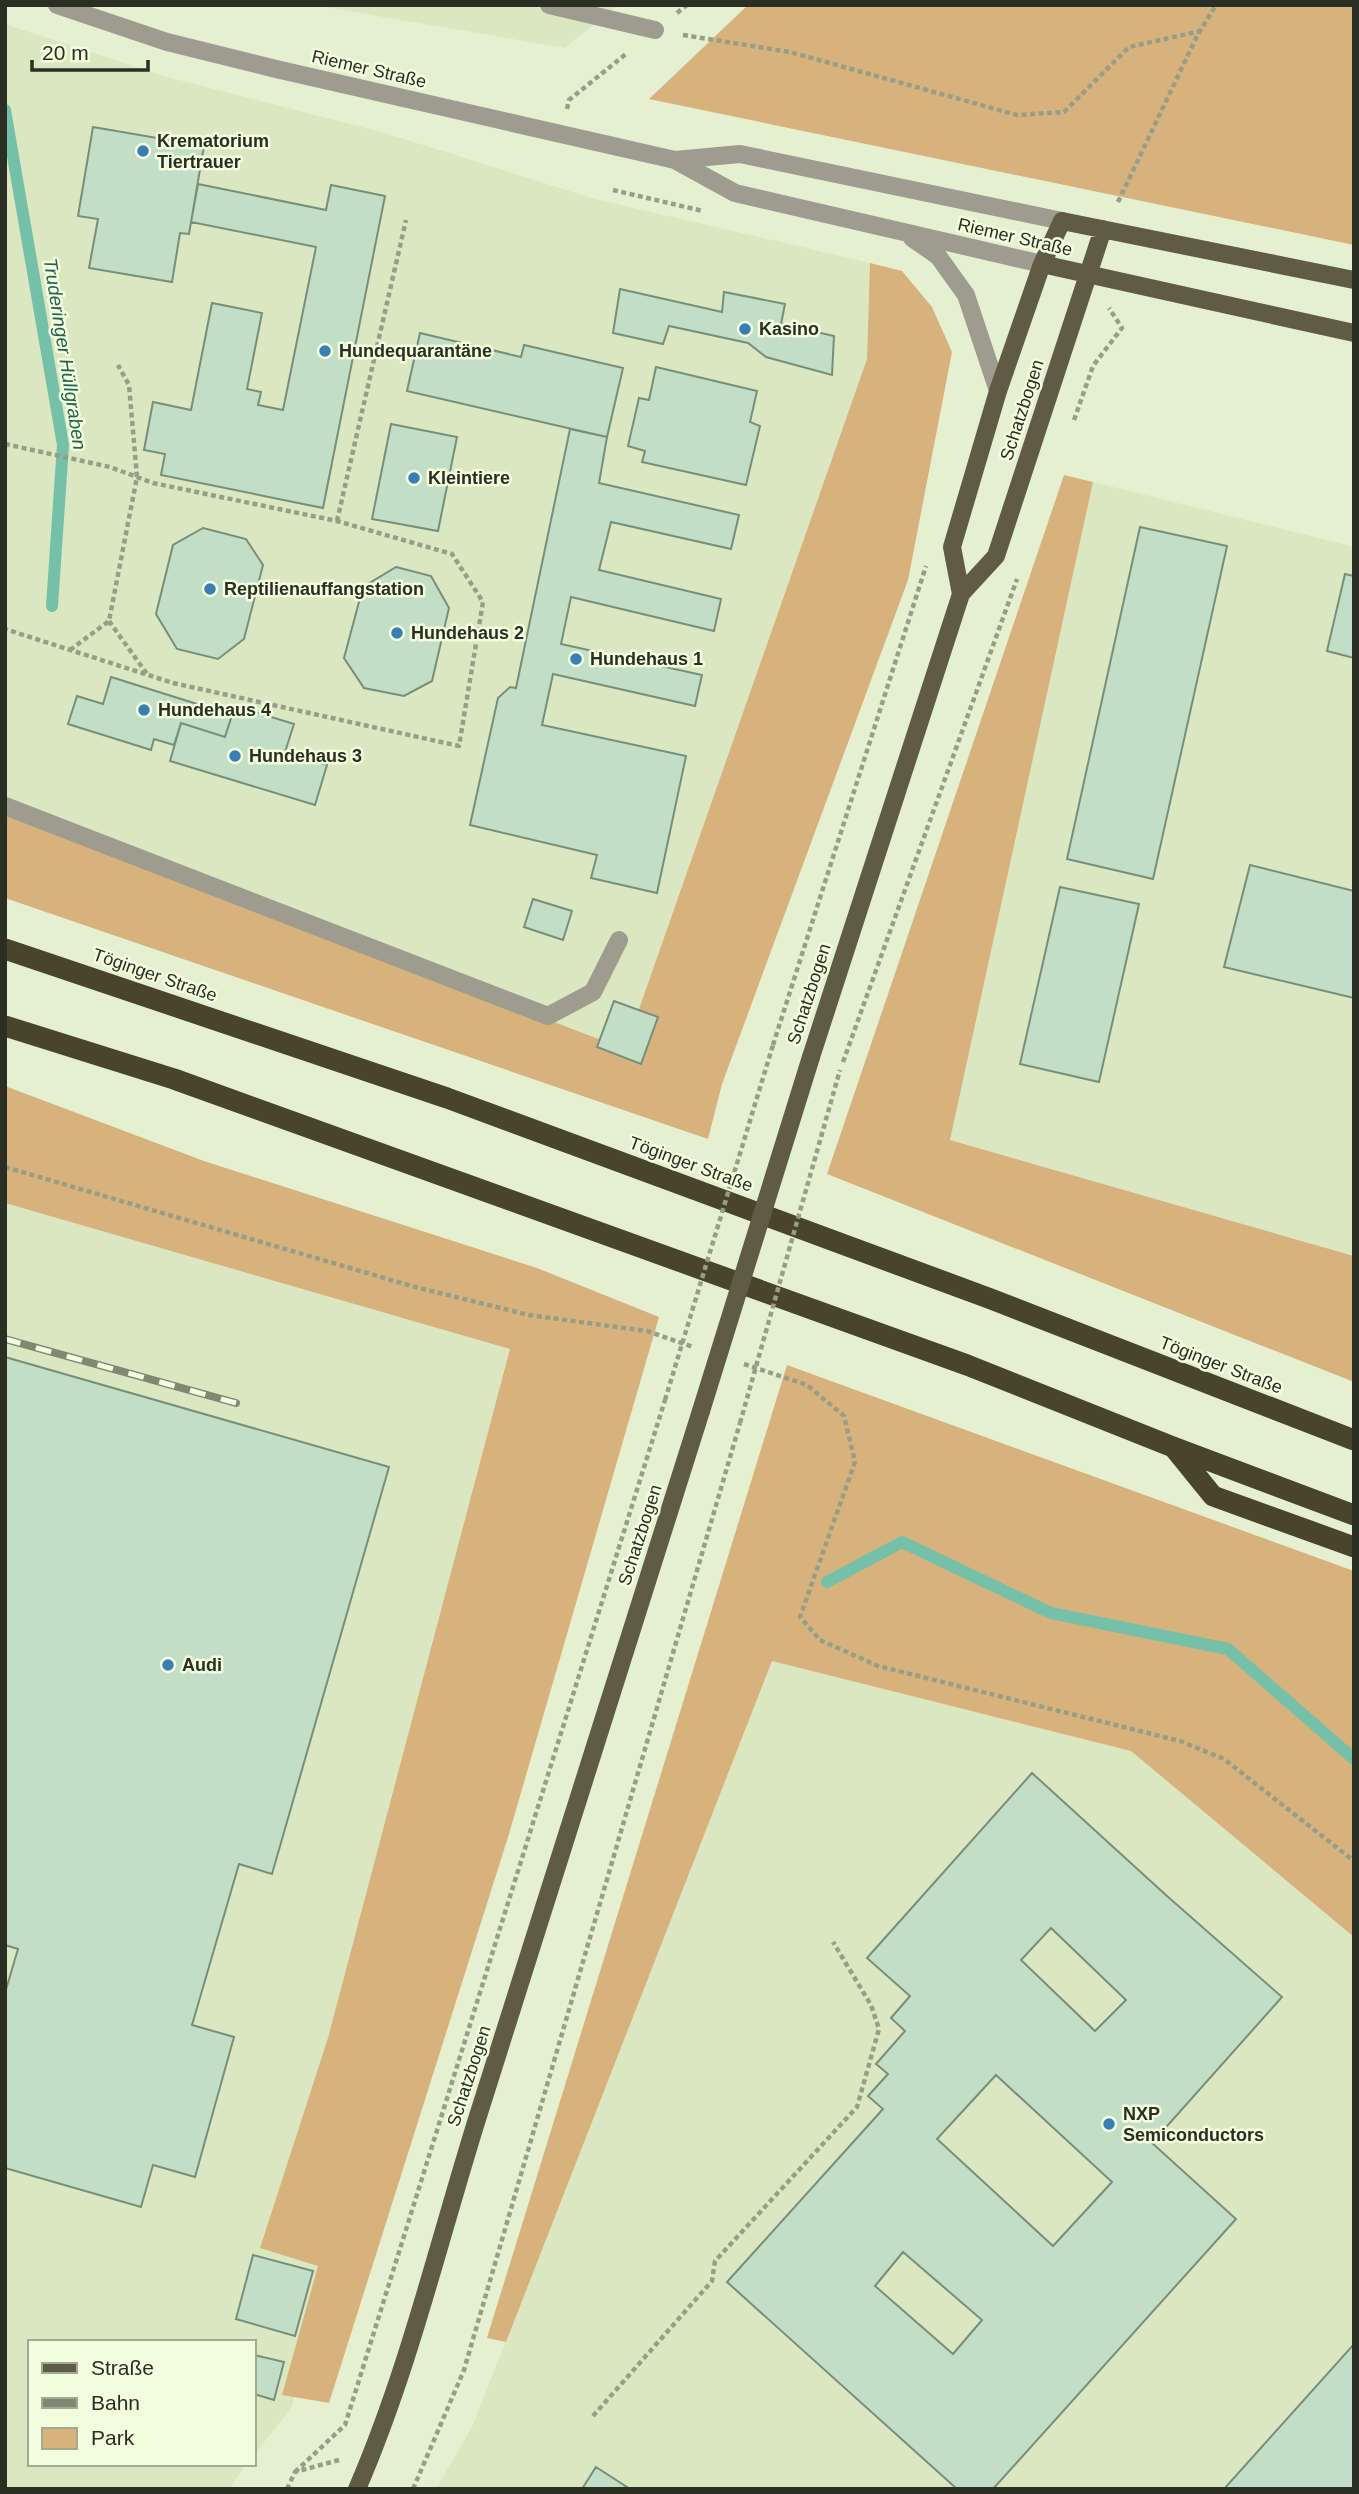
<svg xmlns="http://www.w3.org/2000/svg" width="1359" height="2494" viewBox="0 0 1359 2494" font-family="Arial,sans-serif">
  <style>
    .built { fill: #dae7c1 }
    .green { fill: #d7b27d }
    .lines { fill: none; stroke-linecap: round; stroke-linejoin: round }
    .stream { stroke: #74c0a8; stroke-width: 12 }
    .building { fill: #c3dec6; stroke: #778f79; stroke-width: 2; fill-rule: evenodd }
    .path { stroke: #969e88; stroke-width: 4.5; stroke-dasharray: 5 3.5; stroke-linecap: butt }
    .minor { stroke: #9e9c8e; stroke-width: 18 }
    .major { stroke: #5f5b44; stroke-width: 18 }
    .highway { stroke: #49452a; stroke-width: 21 }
    .rail-casing { stroke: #808773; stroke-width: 8 }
    .rail { stroke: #f2fdde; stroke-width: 5; stroke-dasharray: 16; stroke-linecap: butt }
    .path-bridge { stroke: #969e88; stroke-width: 4.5; stroke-dasharray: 5 3.5; stroke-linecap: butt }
    .major-bridge { stroke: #5f5b44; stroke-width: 18 }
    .poi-dot { fill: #397fb4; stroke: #f2fdde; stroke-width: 2.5 }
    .labels { text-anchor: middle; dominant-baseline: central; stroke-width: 5; stroke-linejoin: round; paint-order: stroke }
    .street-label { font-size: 18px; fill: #2a2e23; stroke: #f2fdde }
    .poi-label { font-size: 18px; font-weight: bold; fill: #2a2e23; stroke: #f2fdde; text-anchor: start }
    .water-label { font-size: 19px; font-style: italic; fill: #24604f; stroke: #f2fdde }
  </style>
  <rect width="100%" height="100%" fill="#e5f0d1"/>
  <path class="built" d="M313,5H618L565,48Z
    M5,24L167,77L385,133L595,199L870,263L867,359L625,1049L5,813Z
    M1093,482L1354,547V1256L950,1140Z
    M5,1203L522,1352L292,2407L254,2455V2342H30V2464H246L229,2489H5Z
    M772,1661L1131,1751L1354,1937V2489H436L473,2425Z"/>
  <path class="green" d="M748,5H1354V245L649,99Z
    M870,263L902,271L932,307L952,352L908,580L722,1084L708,1139L5,898V813L625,1049L867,359Z
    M1064,475L1093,482L950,1140L1354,1256V1382L827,1174Z
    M5,1086L204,1161L537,1268L659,1317L509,1834L329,2403L282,2395L318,2266L260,2248L328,2038L510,1349L5,1203Z
    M787,1365L1354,1571V1937L1131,1751L772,1661L506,2342L487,2338Z"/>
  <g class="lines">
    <path class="stream" d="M5,110L63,445L52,606
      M827,1582L902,1542L1051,1613L1228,1649L1354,1759"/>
  </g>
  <path class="building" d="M93,127L204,146L189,234L180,233L172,282L89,268L98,219L78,216Z
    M198,184L326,210L331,185L385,196L323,508L161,475L165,454L144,450L153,402L191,410L212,303L262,313L247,389L261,392L258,405L283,410L316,247L191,222Z
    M620,289L722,312L724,292L785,304L781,324L834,336L832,375L766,357L748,343L669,326L663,344L613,333Z
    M420,333L521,357L524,345L623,368L607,437L407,391Z
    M656,367L757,391L750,422L760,426L746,485L642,462L645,451L628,446L639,398L649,400Z
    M391,424L457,437L438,531L372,519Z
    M570,429L607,437L599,483L739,515L731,549L611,522L599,570L721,599L714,631L571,597L561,644L702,675L695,706L553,674L542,725L686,756L657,893L591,878L597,855L470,825L498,698L510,687L516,688Z
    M1140,527L1227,546L1153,879L1067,859Z
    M203,528L246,539L263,565L244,639L218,659L177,649L156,614L173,545Z
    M396,567L431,576L449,608L432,681L404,696L364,688L344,658L363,587Z
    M1345,574L1354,576V658L1327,651Z
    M111,677L232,715L225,737L181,723L174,745L154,739L151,750L68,724L77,696L103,704Z
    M235,706L294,724L285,752L327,765L315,805L170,761L181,723L225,737Z
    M1250,865L1354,891V998L1224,967Z
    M1060,887L1139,904L1099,1082L1020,1064Z
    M533,899L572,911L563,940L524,927Z
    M614,1001L658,1017L641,1064L597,1047Z
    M5,1357L389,1467L272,1874L239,1864L192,2025L234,2037L195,2177L153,2165L141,2207L5,2168V1993L18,1949L5,1945Z
    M1032,1773L1167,1896L1282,1997L1152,2143L1236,2219L993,2489H957L727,2282L883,2109L868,2096L888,2074L876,2064L905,2031L891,2018L910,1996L867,1958ZM1051,1928L1126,2000L1095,2031L1021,1960ZM996,2075L1112,2182L1053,2246L937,2139ZM903,2252L982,2320L953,2354L875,2286Z
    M253,2255L313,2271L295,2336L236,2319Z
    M1354,2344V2489H1224Z
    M254,2355L284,2362L274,2400L254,2394Z
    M596,2467L630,2489H582Z"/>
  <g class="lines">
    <path class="path" d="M677,13L687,5
      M683,35L790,52L1017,115L1064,112L1129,47L1200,31
      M567,109L569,100L626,54
      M613,190L703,211
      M1118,202L1197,36L1216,5
      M1074,420L1093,366L1122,328L1109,308
      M5,444L110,467L153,483L337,521L452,554L483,602L459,746L173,683L5,629
      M337,521L406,220
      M109,621L147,674
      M70,650L109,621L137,477L129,385L118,365
      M773,1045L926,566
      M843,1062L1017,579
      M5,1167L415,1287L529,1315L647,1331L693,1347
      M744,1364L807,1385L844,1416L855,1462L800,1617L820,1640L878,1666L1180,1741L1224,1759L1354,1861
      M593,2416L712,2281L715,2261L857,2107L879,2029L871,2005L833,1942
      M295,2472L345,2425L665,1400
      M287,2489L295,2472L339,2460
      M413,2489L464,2370L740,1423"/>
    <path class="minor" d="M57,5L167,42L276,69L675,160L735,193L1042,264
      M549,5L655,30
      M675,160L740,154L1062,221
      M912,238L938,256L966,295L998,391
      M5,806L548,1016L593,992L619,940"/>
    <path class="major" d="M1042,264L1354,333
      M961,594L952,547L998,391L1042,264L1062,221L1354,280
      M811,1057L961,594L996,556L1103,229
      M357,2489C409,2369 439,2240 478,2116C553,1881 627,1646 701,1411"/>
    <path class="highway" d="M5,949L447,1098L991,1299L1354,1440
      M5,1026L174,1079L967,1365L1173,1447L1354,1515
      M1174,1448L1213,1496L1354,1547"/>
    <defs>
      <path id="rail" d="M5,1339L236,1403"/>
    </defs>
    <use href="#rail" class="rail-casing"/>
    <use href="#rail" class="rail"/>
    <path class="path-bridge" d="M665,1400L773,1045
      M740,1423L840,1070"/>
    <path class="major-bridge" d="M701,1411L811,1057"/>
  </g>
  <g class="poi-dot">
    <circle cx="143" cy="151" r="7"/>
    <circle cx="745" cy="329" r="7"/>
    <circle cx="325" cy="351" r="7"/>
    <circle cx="414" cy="478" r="7"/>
    <circle cx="210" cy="589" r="7"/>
    <circle cx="397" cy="633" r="7"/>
    <circle cx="576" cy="659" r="7"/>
    <circle cx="144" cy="710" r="7"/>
    <circle cx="235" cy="756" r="7"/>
    <circle cx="168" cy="1665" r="7"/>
    <circle cx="1109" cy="2124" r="7"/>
  </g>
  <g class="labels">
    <g class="street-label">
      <text transform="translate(369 69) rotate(13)">Riemer Straße</text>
      <text transform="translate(1015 237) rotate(13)">Riemer Straße</text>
      <text transform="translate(1022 410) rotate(-72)">Schatzbogen</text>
      <text transform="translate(155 975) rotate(19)">Töginger Straße</text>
      <text transform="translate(809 994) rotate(-72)">Schatzbogen</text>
      <text transform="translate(691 1164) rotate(20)">Töginger Straße</text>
      <text transform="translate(1221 1365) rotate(21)">Töginger Straße</text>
      <text transform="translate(640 1535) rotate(-72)">Schatzbogen</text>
      <text transform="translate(469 2076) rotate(-72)">Schatzbogen</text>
    </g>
    <g class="poi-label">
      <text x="157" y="141">Krematorium<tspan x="157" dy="21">Tiertrauer</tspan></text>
      <text x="759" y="329">Kasino</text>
      <text x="339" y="351">Hundequarantäne</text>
      <text x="428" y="478">Kleintiere</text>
      <text x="224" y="589">Reptilienauffangstation</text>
      <text x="411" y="633">Hundehaus 2</text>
      <text x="590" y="659">Hundehaus 1</text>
      <text x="158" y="710">Hundehaus 4</text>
      <text x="249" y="756">Hundehaus 3</text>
      <text x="182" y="1665">Audi</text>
      <text x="1123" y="2114">NXP<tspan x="1123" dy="21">Semiconductors</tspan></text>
    </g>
    <g class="water-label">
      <text transform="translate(65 354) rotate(81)">Truderinger Hüllgraben</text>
    </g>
  </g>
  <rect width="1359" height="2494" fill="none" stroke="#2a2e23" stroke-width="14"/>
  <rect x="28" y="2340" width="228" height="126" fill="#f2fdde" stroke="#a2aa93" stroke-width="2"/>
  <rect x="42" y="2363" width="35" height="10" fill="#5f5b44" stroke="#a2aa93" stroke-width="2"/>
  <text x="91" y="2375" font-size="21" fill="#2a2e23">Straße</text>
  <rect x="42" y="2398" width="35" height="10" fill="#808773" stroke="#a2aa93" stroke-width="2"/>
  <text x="91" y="2410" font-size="21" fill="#2a2e23">Bahn</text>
  <rect x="42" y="2428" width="35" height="21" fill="#d7b27d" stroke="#a2aa93" stroke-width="2"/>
  <text x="91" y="2445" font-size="21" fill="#2a2e23">Park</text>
  <path d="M32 60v10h116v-10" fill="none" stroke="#2a2e23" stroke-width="3.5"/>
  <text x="42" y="60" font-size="21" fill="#2a2e23" stroke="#f2fdde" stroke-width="5" paint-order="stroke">20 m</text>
</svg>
